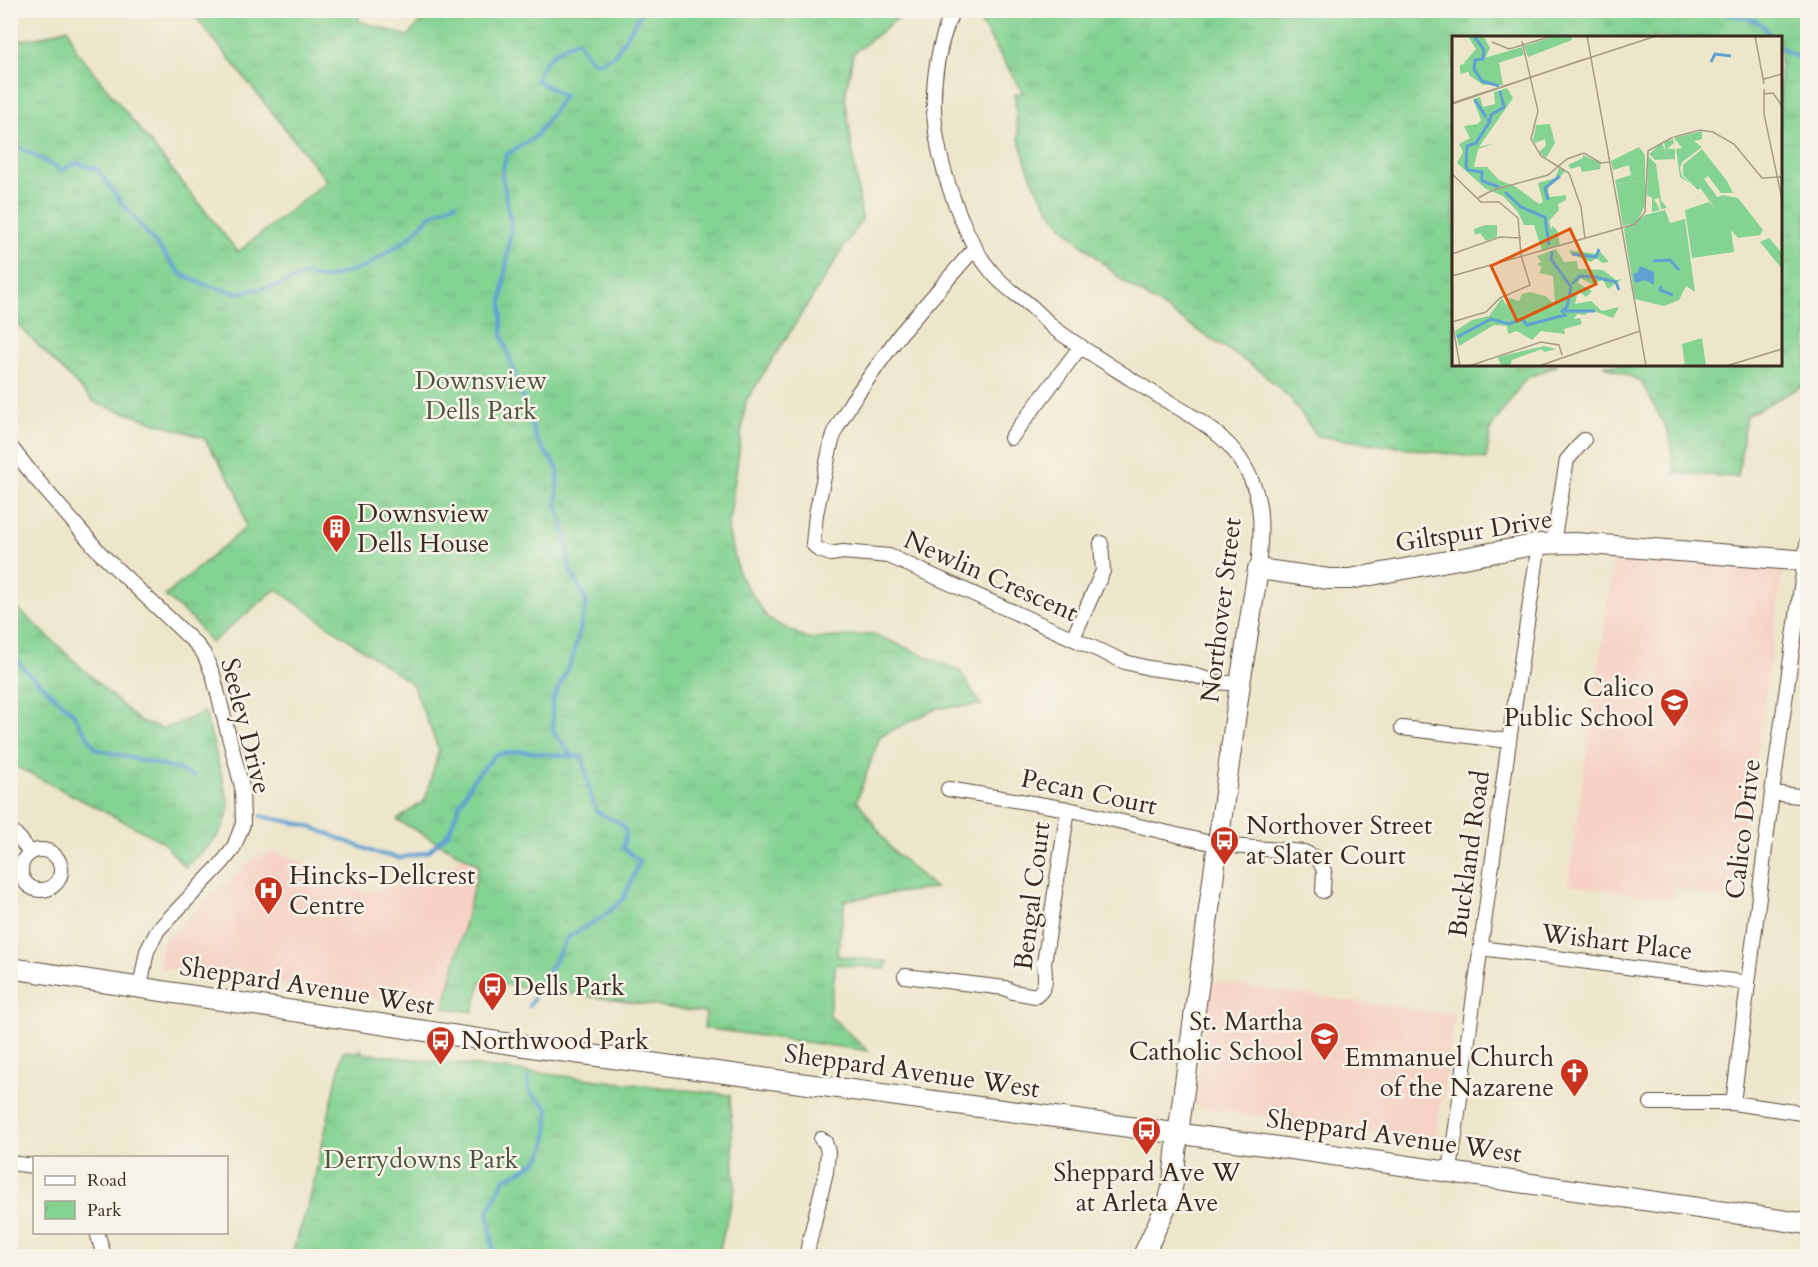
<svg xmlns="http://www.w3.org/2000/svg" width="1818" height="1267" viewBox="0 0 1818 1267" font-family="Cardo,serif">
  <style>
    .built { fill: #f6d2c4 }
    .park { fill: url(#park-tufts); stroke: #607e58; stroke-width: 1.5 }
    .lines { fill: none; stroke-linecap: round; stroke-linejoin: round }
    .stream { stroke: #60a0d3; stroke-width: 4 }
    .street-casing { stroke: #564638; stroke-width: 16 }
    .secondary-casing { stroke: #564638; stroke-width: 22 }
    .street { stroke: #fff; stroke-width: 14 }
    .secondary { stroke: #fff; stroke-width: 20 }
    .labels { text-anchor: middle; dominant-baseline: central; stroke-width: 5; stroke-linejoin: round; paint-order: stroke }
    .park-label { font-size: 26px; fill: #4d543b; stroke: #f7f3e8 }
    .poi-label { font-size: 26px; fill: #3b2a1e; stroke: #f7f3e8; text-anchor: start }
    .street-label { font-size: 26px; fill: #3b2a1e; stroke: #f7f3e8 }
    .inset-river { fill: none; stroke: #60a0d3; stroke-width: 3 }
    .inset-road { fill: none; stroke: #a69b85; stroke-width: 1.5 }
    .view { fill: #df570d; fill-opacity: 0.15; stroke: #df570d; stroke-width: 3 }
    .inset-edge { fill: none; stroke: #3b2a1e; stroke-width: 3 }
  </style>
  <defs>
    <pattern id="park-tufts" width="24" height="20" patternUnits="userSpaceOnUse" patternTransform="scale(1.5)"><rect width="24" height="20" fill="#84d393"/><path d="M3 7l-1-3M5 7V3M7 7l1-3M15 17l-1-3M17 17v-4M19 17l1-3" fill="none" stroke="#73b57e"/></pattern>
  </defs>
  <rect width="100%" height="100%" fill="#f7f3e8"/>
  <filter id="ink" filterUnits="userSpaceOnUse"><feTurbulence type="fractalNoise" baseFrequency=".0167" numOctaves="2"/><feDisplacementMap in="SourceGraphic" scale="12" xChannelSelector="R" yChannelSelector="G"/><feConvolveMatrix kernelMatrix="1 2 1 2 8 2 1 2 1" color-interpolation-filters="sRGB"/></filter>
  <filter id="wash" filterUnits="userSpaceOnUse"><feTurbulence type="fractalNoise" baseFrequency=".008" numOctaves="4" result="noise"/><feDisplacementMap in="SourceGraphic" scale="24" xChannelSelector="R" yChannelSelector="G"/><feGaussianBlur stdDeviation="1.35" result="paint"/><feColorMatrix in="noise" values="0 0 0 0 0 0 0 0 0 0 0 0 0 0 0 0 0 1.4 0 .05"/><feComposite in="paint" operator="in"/></filter>
  <g filter="url(#wash)">
    <rect width="100%" height="100%" fill="#ede6ca"/>
    <path class="built" d="M1614,558L1783,570L1736,900L1676,888L1674,899L1568,885Z
      M275,852L299,861L341,885L366,892L429,878L463,856L479,865L444,1008L159,968L162,941L253,858Z
      M1211,982L1455,1015L1435,1142L1195,1107Z"/>
    <path class="park" d="M191,11H361L358,21L408,36L430,11H907L853,54L845,97L862,219L746,401L728,530L739,575L768,619L808,639L874,634L960,671L981,705L938,708L880,736L857,800L892,850L935,888L845,900L837,956L888,962L885,969L836,964L829,1015L868,1051L704,1028L706,1013L481,981L473,1012L444,1008L479,865L397,820L425,800L439,750L413,685L276,589L211,643L194,621L165,596L246,527L237,491L204,438L95,403L11,318L10,42L40,37L68,28L76,50L238,252L327,181Z
      M974,11H1807V383L1746,416L1738,477L1675,473L1669,434L1641,381L1603,365L1780,364V38H1454V364L1558,365L1525,379L1491,428L1486,459L1317,436L1290,398L1259,370L1124,282L1065,229L1050,210L1037,189L1027,166L1020,143L1016,119L1015,94L1023,93Z
      M11,602L139,721L164,729L205,712L229,804C227,835 207,847 185,867L162,841L15,766L10,759Z
      M361,1049L362,1053L730,1095L735,1187L718,1256H291L309,1203L343,1051L359,1052Z"/>
    <g class="lines">
      <path class="stream" d="M1725,10V14C1744,18 1764,17 1770,38
        M1780,47L1794,56H1808
        M10,146L19,147L61,170L77,163L97,169L120,201L181,274L205,285L237,293L277,286L306,275L324,279L365,267L409,238L431,215L456,203
        M10,652L26,671L72,712L96,749L180,770L194,777
        M573,757L553,731L552,701L572,660L587,602L570,570L566,536L557,505L558,469L537,441L502,335V300L511,226L502,174L506,155L536,136L564,96L536,80C544,56 556,51 577,40L591,60L599,63L615,54L643,10
        M261,816L306,825L376,853L399,858L428,852L449,832L460,804L472,781L495,755L520,751L573,757L582,756L584,762L590,794L597,812L621,824L626,831L623,848L640,861L623,899L604,916L568,937L529,1006
        M494,1256L488,1212L505,1178C549,1160 547,1153 548,1108L530,1093L528,1078"/>
    </g>
  </g>
  <g filter="url(#ink)">
    <g class="lines">
      <defs>
        <path id="street" d="M950,17C923,87 932,148 960,216C969,236 977,255 991,271C1002,286 1018,295 1032,307C1040,314 1047,322 1055,329C1080,347 1106,363 1131,379C1162,400 1213,423 1235,452C1265,492 1262,522 1258,569
          M974,249L901,333L852,401L836,429L831,444L816,514L813,544L819,550L831,554L843,552L889,556L1125,662L1149,668L1186,673L1216,682L1240,684
          M1011,438L1081,346
          M10,446L36,479L101,554L197,645L204,654L213,675L242,787L243,824L233,849L222,863L158,930L147,951L140,987
          M1553,543L1567,460L1584,440
          M1073,638L1103,571L1101,543
          M1402,728L1509,741
          M948,789L1068,809L1219,845L1304,852L1318,859L1321,864L1324,871L1323,891
          M1772,793L1808,797
          M10,830L20,839L30,853
          M21 870a20 20 0 1 1 40 0a20 20 0 1 1-40 0Z
          M1481,948L1748,983
          M905,976L1005,988L1013,992L1036,996C1048,987 1045,977 1044,963L1068,809
          M1651,1103H1733L1808,1114
          M1733,1103L1772,793L1808,538
          M10,1163L34,1166
          M1450,1171L1509,741L1539,544
          M97,1232L104,1256
          M806,1256L826,1172L828,1152L825,1142L821,1139"/>
        <path id="secondary" d="M10,968L538,1048L1264,1145L1808,1224
          M1143,1256L1169,1200L1173,1183L1178,1134L1240,684L1258,569L1329,579H1350L1539,544L1576,543L1808,561"/>
      </defs>
      <use href="#street" class="street-casing"/>
      <use href="#secondary" class="secondary-casing"/>
      <use href="#street" class="street"/>
      <use href="#secondary" class="secondary"/>
    </g>
  </g>
  <defs>
    <symbol id="building-pin" viewBox="-11 -11 22 30"><path d="M0 17L-7.5 6A9.5 9.5 0 1 1 7.5 6Z" fill="#c8321e" stroke="#f7f3e8"/><path d="M-4-6H4V6H1V3H-1V6H-4ZM-2.5-4.3h1.7v1.8h-1.7ZM.8-4.3h1.7v1.8H.8ZM-2.5-1h1.7V.8h-1.7ZM.8-1h1.7V.8H.8Z" fill="#fff"/></symbol>
    <symbol id="school-pin" viewBox="-11 -11 22 30"><path d="M0 17L-7.5 6A9.5 9.5 0 1 1 7.5 6Z" fill="#c8321e" stroke="#f7f3e8"/><path d="M0-5L7-2L0 1L-7-2ZM-4 1L0 2.5L4 1V4Q0 6-4 4Z" fill="#fff"/></symbol>
    <symbol id="bus-pin" viewBox="-11 -11 22 30"><path d="M0 17L-7.5 6A9.5 9.5 0 1 1 7.5 6Z" fill="#c8321e" stroke="#f7f3e8"/><path d="M-5-6H5V4H4V6H2V4H-2V6H-4V4H-5ZM-3.5-4V0h7V-4ZM-3.5 1.2v1.5H-2V1.2ZM2 1.2v1.5H3.5V1.2Z" fill="#fff"/></symbol>
    <symbol id="hospital-pin" viewBox="-11 -11 22 30"><path d="M0 17L-7.5 6A9.5 9.5 0 1 1 7.5 6Z" fill="#c8321e" stroke="#f7f3e8"/><path d="M-5-5h3v3.5h4V-5h3V5h-3V1.5h-4V5h-3Z" fill="#fff"/></symbol>
    <symbol id="church-pin" viewBox="-11 -11 22 30"><path d="M0 17L-7.5 6A9.5 9.5 0 1 1 7.5 6Z" fill="#c8321e" stroke="#f7f3e8"/><path d="M-1.2-6h2.4v3.5h3.3v2.4h-3.3V6h-2.4V-.1h-3.3v-2.4h3.3Z" fill="#fff"/></symbol>
  </defs>
  <g fill-rule="evenodd">
    <use href="#building-pin" x="320" y="512" width="33" height="45"/>
    <use href="#school-pin" x="1658" y="686" width="33" height="45"/>
    <use href="#bus-pin" x="1208" y="824" width="33" height="45"/>
    <use href="#hospital-pin" x="252" y="874" width="33" height="45"/>
    <use href="#bus-pin" x="476" y="970" width="33" height="45"/>
    <use href="#school-pin" x="1308" y="1020" width="33" height="45"/>
    <use href="#bus-pin" x="424" y="1024" width="33" height="45"/>
    <use href="#church-pin" x="1558" y="1056" width="33" height="45"/>
    <use href="#bus-pin" x="1130" y="1114" width="33" height="45"/>
  </g>
  <g class="labels">
    <g class="park-label">
      <text x="481" y="380">Downsview<tspan x="481" dy="30">Dells Park</tspan></text>
      <text x="421" y="1159">Derrydowns Park</text>
    </g>
    <g class="poi-label">
      <text x="357" y="513">Downsview<tspan x="357" dy="30">Dells House</tspan></text>
      <text x="1654" y="687" text-anchor="end">Calico<tspan x="1654" dy="30">Public School</tspan></text>
      <text x="1246" y="825">Northover Street<tspan x="1246" dy="30">at Slater Court</tspan></text>
      <text x="289" y="875">Hincks-Dellcrest<tspan x="289" dy="30">Centre</tspan></text>
      <text x="513" y="986">Dells Park</text>
      <text x="1303" y="1021" text-anchor="end">St. Martha<tspan x="1303" dy="30">Catholic School</tspan></text>
      <text x="461" y="1040">Northwood Park</text>
      <text x="1554" y="1057" text-anchor="end">Emmanuel Church<tspan x="1554" dy="30">of the Nazarene</tspan></text>
      <text x="1147" y="1172" text-anchor="middle">Sheppard Ave W<tspan x="1147" dy="30">at Arleta Ave</tspan></text>
    </g>
    <g class="street-label">
      <text transform="translate(1474 531) rotate(-9)">Giltspur Drive</text>
      <text transform="translate(991 576) rotate(24)">Newlin Crescent</text>
      <text transform="translate(1221 610) rotate(-83)">Northover Street</text>
      <text transform="translate(246 726) rotate(76)">Seeley Drive</text>
      <text transform="translate(1089 792) rotate(12)">Pecan Court</text>
      <text transform="translate(1743 829) rotate(-83)">Calico Drive</text>
      <text transform="translate(1469 854) rotate(-82)">Buckland Road</text>
      <text transform="translate(1032 896) rotate(-83)">Bengal Court</text>
      <text transform="translate(1617 942) rotate(7)">Wishart Place</text>
      <text transform="translate(307 986) rotate(9)">Sheppard Avenue West</text>
      <text transform="translate(912 1071) rotate(8)">Sheppard Avenue West</text>
      <text transform="translate(1394 1136) rotate(8)">Sheppard Avenue West</text>
    </g>
  </g>
  <g transform="translate(1452 36)">
    <rect width="330" height="330" fill="#ede6ca"/>
    <path d="M103,0H119L120,4L76,21L72,10ZM70,11L72,19L9,38L8,34V29ZM250,95V103L242,105L250,111L230,126L228,132L230,140L238,147L228,141L224,113L230,112L222,102ZM221,103L222,107L215,113H223V123L203,124L197,118L210,107L214,117L212,106ZM187,111L193,119V144L164,148L163,144L179,139L177,129L161,134L159,125ZM250,113L275,145L281,157H269L256,140L252,143L266,162L257,164L248,152L246,154L231,139V129ZM196,120L204,128L209,164L215,172L209,173L207,162L202,163L208,174L200,176V162L195,159ZM317,202L330,217V233L308,206Z" fill="#84d393"/>
    <path d="M250,302L254,330H233L230,308Z" fill="#84d393"/>
    <path d="M16,0L32,1L38,12L34,21L11,28L24,13ZM47,26L51,49H31L17,39V35ZM55,52L61,62L27,111L43,107L26,113L22,131H35L47,144L64,151L87,168L91,166L86,147L103,142L107,132L114,135L97,150L96,156L98,161L114,159V164L106,168L107,174L97,185L99,194L100,190L105,194L108,209L90,215L82,189H72L66,176L51,160L34,153L5,127L11,116L7,108L18,102L12,90L26,88L29,84L21,63L28,61L31,71L43,68L42,56ZM98,88L103,107L94,122L87,116L94,110L93,103L83,107L81,104L84,89ZM131,119L149,127L148,133L130,136L128,130L119,133L116,129L131,122ZM193,144V169L185,186L171,190L164,148ZM213,174L218,187L233,183L243,256L234,250L227,264L212,270L183,263L172,193L193,179ZM33,189H45V201L34,205L28,197L23,199L22,193ZM145,212L157,226L150,227L145,222L138,226L117,217L118,214L145,218ZM104,213L112,226L125,225L126,233L151,234L164,244L170,243L156,253L151,244L140,248L128,242L126,247L140,255L134,261L126,255L123,268L139,265L150,275L167,271L161,282L139,274L133,279L125,278L122,283L128,282L130,288L112,293L113,298L89,295L80,304L65,295L56,298L55,290L42,289L7,310L3,295L20,284L37,280L50,262L54,269L58,262L67,265L70,258L78,256L93,260L103,268L101,240L87,237L90,231L85,228L89,226L85,220ZM92,310L104,313L92,316L90,313L60,324L58,330H49L46,321Z" fill="#84d393"/>
    <path d="M271,159L286,162L311,194L308,199L286,202L279,194L282,216L240,222L233,174L257,166L264,174L257,164Z" fill="#84d393"/>
    <path d="M188,230L202,236V249L193,244L183,247L181,237H185Z" fill="#60a0d3"/>
    <path class="inset-river" d="M22,0L32,14L31,23L23,24L22,33L30,45L47,50M259,26L263,18L279,20M23,64L34,81M35,83L38,85L39,79L52,71L48,55M38,85L24,107L15,110L14,130L16,134L30,136V145L47,151M53,156L69,171L93,181L97,209M96,164L93,152L108,140M120,218L144,221L147,213M201,225L218,224L227,234M120,248L128,240L143,241L164,246L167,254M209,250L208,254L221,259M113,275H143M5,301L39,283L57,288L70,283L75,289L113,279L110,275L115,271L119,251L99,223L100,215"/>
    <path class="inset-road" d="M135,0L165,166M303,0L312,48M70,5L86,75L79,103L89,120L117,137L129,171L133,203M40,6L57,13L100,0M312,43L330,38M312,53V78L330,163M312,58L321,57L330,70M0,67L204,0M0,68L133,23M222,101L248,94L261,96L282,108L310,142L330,141M0,138L29,166H47L66,182L69,219L78,249L48,262L34,276L0,286M194,153L196,115L221,101M26,162L41,154L96,139L115,123L132,117L149,127L158,126M165,165L194,330M0,218L48,201L69,202M0,240L183,188L193,176L194,149M0,285L8,330M17,330L89,306L107,309L110,319M87,330L188,295M274,330L330,313"/>
    <path class="view" d="M118,193L144,248L65,285L39,230Z"/>
    <rect width="330" height="330" class="inset-edge"/>
  </g>
  <rect width="1818" height="1267" fill="none" stroke="#f7f3e8" stroke-width="36"/>
  <rect x="33" y="1156" width="195" height="78" fill="#f7f3e8" stroke="#aca397" stroke-width="1.5"/>
  <rect x="45" y="1176" width="30" height="9" fill="#ffffff" stroke="#aca397" stroke-width="1.5"/>
  <text x="87" y="1186" font-size="18" fill="#3b2a1e">Road</text>
  <rect x="45" y="1201" width="30" height="18" fill="url(#park-tufts)" stroke="#aca397" stroke-width="1.5"/>
  <text x="87" y="1216" font-size="18" fill="#3b2a1e">Park</text>
</svg>
